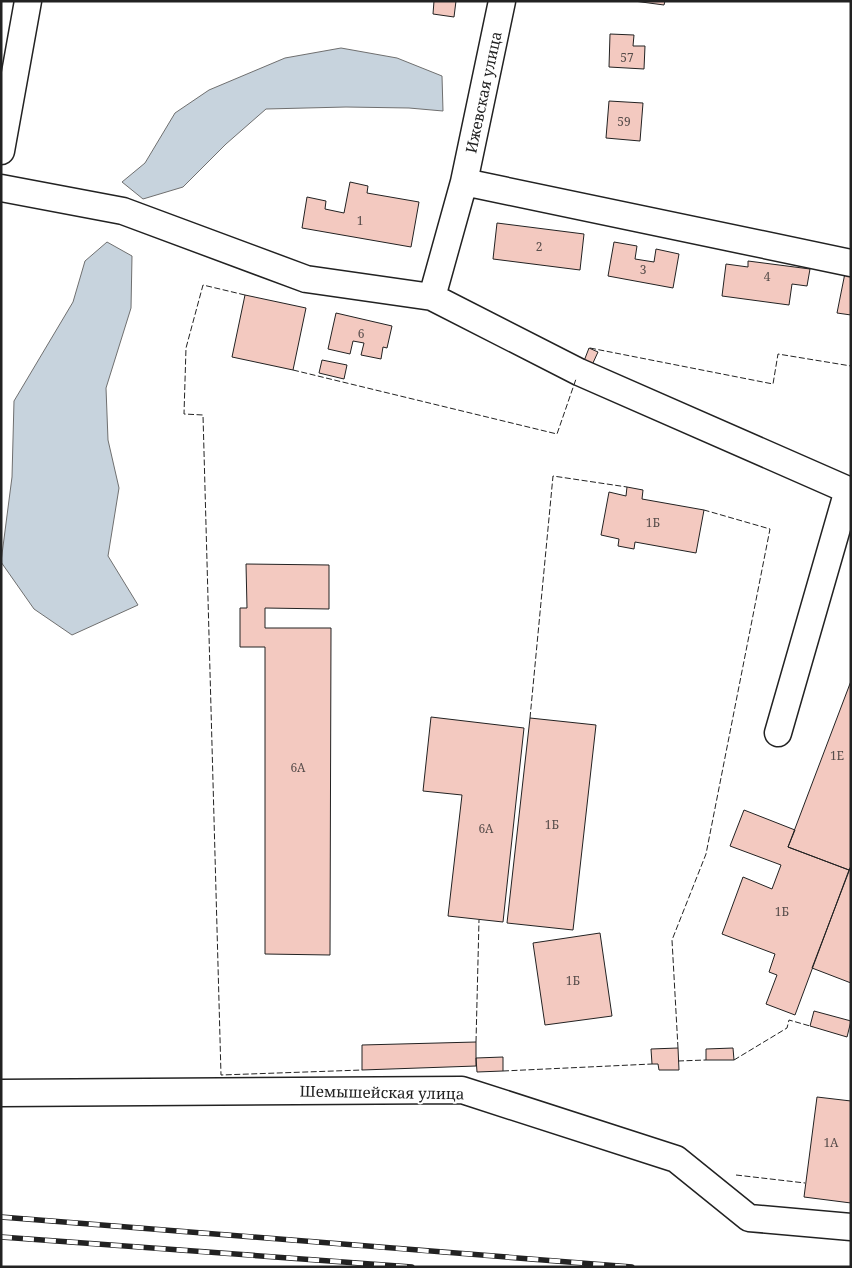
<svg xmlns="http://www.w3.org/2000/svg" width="852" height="1268" viewBox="0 0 852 1268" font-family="'Noto Serif',serif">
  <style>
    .water { fill: #c7d3dd; stroke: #6f6f6f }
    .building { fill: #f3c9c0; stroke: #222 }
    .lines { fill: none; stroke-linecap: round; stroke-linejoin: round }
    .minor-casing { stroke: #222; stroke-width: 29 }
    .minor { stroke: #fff; stroke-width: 26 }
    .rail-casing { stroke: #222; stroke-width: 5.5 }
    .rail { stroke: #fff; stroke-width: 4; stroke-dasharray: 11; stroke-linecap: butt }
    .fence { stroke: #222; stroke-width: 1; stroke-dasharray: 6 2.5; stroke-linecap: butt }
    .labels { text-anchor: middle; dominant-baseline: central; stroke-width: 4; stroke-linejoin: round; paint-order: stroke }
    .number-label { font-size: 12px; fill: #564c4a }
    .street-label { font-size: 15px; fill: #222; stroke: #fff }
  </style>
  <rect width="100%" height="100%" fill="#fff"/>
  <path class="water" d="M341,48L397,58L442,76L443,111L409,108L346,107L266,109L226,144L183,187L143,199L122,182L145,163L175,113L209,90L285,58Z
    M107,242L132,256L131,308L106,388L108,440L119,488L108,556L138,605L72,635L34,609L1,562L12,477L14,401L73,302L85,261Z"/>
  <path class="building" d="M434,1H456L454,17L433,14Z
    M634,1H665L664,5Z
    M610,34L634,35L633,46H645L644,69L609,67Z
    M609,101L643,103L640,141L606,138Z
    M350,182L368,186L367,193L419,202L411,247L302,228L307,197L326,201L325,209L344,213Z
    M497,223L584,234L580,270L493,259Z
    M614,242L637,246L635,259L654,262L656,249L679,254L673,288L608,276Z
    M748,261L810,269L807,286L792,284L789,305L722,296L726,264L748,267Z
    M845,273L851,274V315L837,313Z
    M245,295L306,308L293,370L232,357Z
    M336,313L392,326L387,348L383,347L381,359L361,355L364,343L353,341L350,354L328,349Z
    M589,348L598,352L592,365L584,361Z
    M322,360L347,365L344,379L319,373Z
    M627,487L643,490L642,499L704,510L696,553L635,542L634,549L618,546L619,539L601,535L609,492L626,496Z
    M246,564L329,565V609L265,608V628H331L330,955L265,954V647H240V608H247Z
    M851,681V866L849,870L788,847Z
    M431,717L524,728L503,922L448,916L462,795L423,791Z
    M530,718L596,725L573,930L507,923Z
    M744,810L795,830L788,847L849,870L795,1015L766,1004L777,975L769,972L775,954L722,934L743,877L772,889L781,865L730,846Z
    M851,866V983L812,968Z
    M600,933L612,1016L545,1025L533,943Z
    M814,1011L851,1021L847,1037L810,1026Z
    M476,1042V1066L362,1070V1045Z
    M678,1048L679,1070H659L658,1064H652L651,1049Z
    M733,1048L734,1060H706V1049Z
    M503,1057V1071L477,1072L476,1058Z
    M817,1097L851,1101V1203L804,1197Z"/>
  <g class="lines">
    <defs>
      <path id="minor" d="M1,151L28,1
        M464,182L851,263
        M1,188L123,211L306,279L432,297L464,182L502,1
        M432,297L579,372L848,490L778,733
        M1,1093L462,1090L676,1159L749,1218L851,1227"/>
    </defs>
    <use href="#minor" class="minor-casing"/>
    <use href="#minor" class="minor"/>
    <defs>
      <path id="rail" d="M1,1217L632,1267
        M1,1237L412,1267"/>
    </defs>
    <use href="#rail" class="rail-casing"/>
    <use href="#rail" class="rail"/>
    <path class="fence" d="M245,295L203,285L186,348L184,414L203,415L221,1075L362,1070
      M590,348L773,384L778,354L851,366
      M293,370L557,434L576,379
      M530,718L553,476L627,487
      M476,1042L479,920
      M678,1048L672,940L706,854L770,529L704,510
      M734,1060L787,1028L789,1020L810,1026
      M678,1061L706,1060
      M503,1071L652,1064
      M736,1175L805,1183"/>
  </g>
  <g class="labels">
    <g class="number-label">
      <text x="627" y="57">57</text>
      <text x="624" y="121">59</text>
      <text x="360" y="220">1</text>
      <text x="539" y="246">2</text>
      <text x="643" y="269">3</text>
      <text x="767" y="276">4</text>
      <text x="361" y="333">6</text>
      <text x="653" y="522">1Б</text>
      <text x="837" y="755">1Е</text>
      <text x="298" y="767">6А</text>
      <text x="552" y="824">1Б</text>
      <text x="486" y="828">6А</text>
      <text x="782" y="911">1Б</text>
      <text x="573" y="980">1Б</text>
      <text x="831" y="1142">1А</text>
    </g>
    <g class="street-label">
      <text transform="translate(483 92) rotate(-78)">Ижевская улица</text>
      <text transform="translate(382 1092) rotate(1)">Шемышейская улица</text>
    </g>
  </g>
  <rect width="852" height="1268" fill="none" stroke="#222222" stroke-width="5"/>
</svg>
